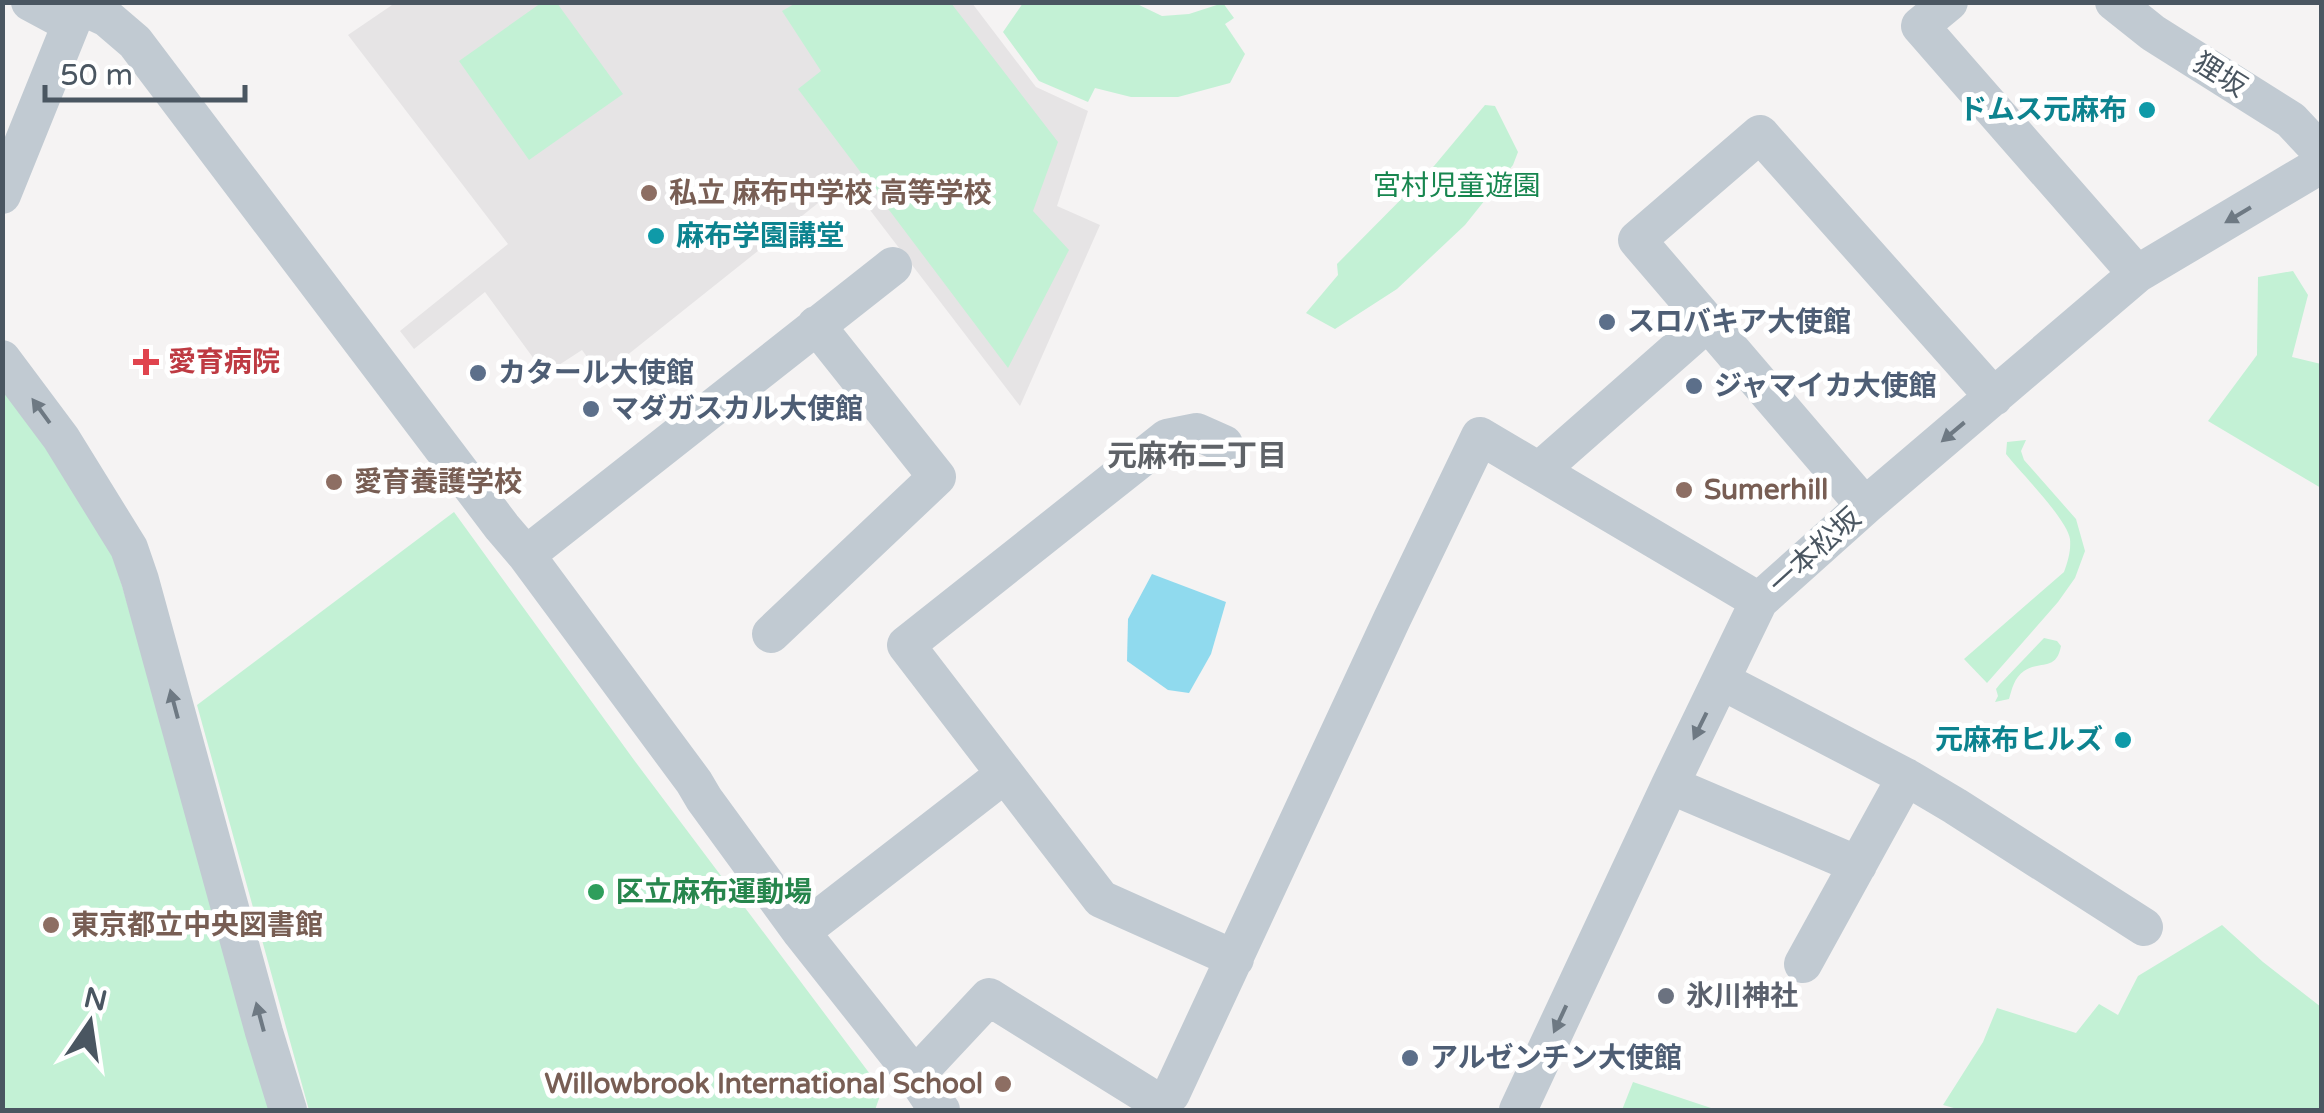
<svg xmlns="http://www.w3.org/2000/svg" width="2324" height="1113" viewBox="0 0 2324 1113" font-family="'Varela Round','Noto Sans JP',sans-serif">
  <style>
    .education { fill: #e6e4e5 }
    .green { fill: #c3f1d5 }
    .water { fill: #90daee }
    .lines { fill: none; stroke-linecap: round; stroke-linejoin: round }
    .minor { stroke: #c1cad2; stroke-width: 38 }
    .oneway { fill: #6e7983 }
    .culture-dot { fill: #0f9aa8; stroke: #fff; stroke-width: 4 }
    .education-dot { fill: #8d6e63; stroke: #fff; stroke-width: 4 }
    .service-dot { fill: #5c6f8a; stroke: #fff; stroke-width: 4 }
    .health-dot { fill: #e0444e; stroke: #fff; stroke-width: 4 }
    .leisure-dot { fill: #2e9e5b; stroke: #fff; stroke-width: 4 }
    .worship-dot { fill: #6b7280; stroke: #fff; stroke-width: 4 }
    .labels { text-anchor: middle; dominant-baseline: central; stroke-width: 10; stroke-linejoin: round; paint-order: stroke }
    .street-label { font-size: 28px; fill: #4a5661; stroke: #fff }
    .culture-label { font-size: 28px; font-weight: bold; fill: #0d838f; stroke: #fff; text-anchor: end }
    .park-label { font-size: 28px; fill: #17864f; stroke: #fff }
    .education-label { font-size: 28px; font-weight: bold; fill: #785e54; stroke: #fff; text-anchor: start }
    .service-label { font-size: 28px; font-weight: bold; fill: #4e5e75; stroke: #fff; text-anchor: start }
    .health-label { font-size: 28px; font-weight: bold; fill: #be3a42; stroke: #fff; text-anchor: start }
    .leisure-label { font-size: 28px; font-weight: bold; fill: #27864d; stroke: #fff; text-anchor: start }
    .worship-label { font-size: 28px; font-weight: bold; fill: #5b616d; stroke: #fff; text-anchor: start }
    .neighbourhood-label { font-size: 30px; font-weight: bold; fill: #5f6368; stroke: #fff }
  </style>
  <rect width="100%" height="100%" fill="#f5f3f3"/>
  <path class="education" d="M395,3H972L1036,87L1088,111L1057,206L1100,225L1020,406L847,180L601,376L582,350L545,374L485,292L414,349L400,331L508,244L348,35Z"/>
  <path class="green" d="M541,3H557L623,94L529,160L459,61Z
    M796,3H951L1058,142L1033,211L1069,250L1008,368L798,89L821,71L782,11Z
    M1023,3H1135L1162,16L1189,14L1223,3L1234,18L1225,24L1245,54L1230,83L1178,97H1131L1095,88L1088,102L1039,81L1003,32Z
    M1485,105L1495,106L1518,152L1513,165L1465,225L1397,289L1335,329L1306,313L1338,275L1337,264L1434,166Z
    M2293,271L2308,295L2292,357L2321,364V488L2208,421L2257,355L2258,277Z
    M2,381L101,514L276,1110H3Z
    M2026,440L2021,451L2024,460L2076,519L2085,551L2075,578L2058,602L1987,683L1964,659L2064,572C2068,561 2071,551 2070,539C2067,519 2021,473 2006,454L2007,442Z
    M454,512L634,760L882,1090L875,1110H309L197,705Z
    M2044,638L2057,641L2061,646C2056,672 2040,660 2024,671C2014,678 2012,689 2009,699L1995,702L1998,696L1996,689L2000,684Z
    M2222,925L2263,962L2321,1007V1110H1961L1943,1105L1983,1042L1997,1008L2076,1033L2099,1004L2118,1015L2138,976Z
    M1633,1082L1717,1110H1622Z"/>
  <path class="water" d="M1152,574L1226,602L1211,654L1189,693L1168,690L1127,661L1128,619Z"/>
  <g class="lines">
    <path class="minor" d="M30,2L71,24
      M1949,2L1920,26L2137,274
      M2114,2L2153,33L2291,120L2322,153
      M79,5L107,18L135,42L502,527L526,555L694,782L704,799L801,932L915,1076L933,1103L941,1110
      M2,195L80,2
      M2,359L61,438L129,548L140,580L264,1032L288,1110
      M1224,444L1197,432L1167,438L906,645L1101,899L1235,959
      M1540,470L1707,323
      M1865,506L1637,240L1760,134L1994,397
      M526,555L893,266
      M771,634L937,477L816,325
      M1722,681L1906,777L1955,806L2144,927
      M1670,785L1858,865
      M801,932L1005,774
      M1803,964L1906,777
      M915,1076L989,997L1153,1099L1171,1094L1392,619L1480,436L1759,601
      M1518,1110L1670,785L1759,601L1865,506L2137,274L2322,164"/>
  </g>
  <defs><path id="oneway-solid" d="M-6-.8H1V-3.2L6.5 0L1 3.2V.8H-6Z" transform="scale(2.5)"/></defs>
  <g class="oneway">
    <use href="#oneway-solid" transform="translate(2238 215) rotate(149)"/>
    <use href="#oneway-solid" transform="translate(41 411) rotate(-126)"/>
    <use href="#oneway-solid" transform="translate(1953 432) rotate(140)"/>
    <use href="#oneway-solid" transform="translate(174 704) rotate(-105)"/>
    <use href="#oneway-solid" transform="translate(1700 726) rotate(116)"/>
    <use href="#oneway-solid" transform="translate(260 1017) rotate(-105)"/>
    <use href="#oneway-solid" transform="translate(1560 1019) rotate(115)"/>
  </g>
  <g class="culture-dot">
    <circle cx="2147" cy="110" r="10"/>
    <circle cx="656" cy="236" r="10"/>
    <circle cx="2123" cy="740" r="10"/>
  </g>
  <g class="education-dot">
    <circle cx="649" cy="193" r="10"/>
    <circle cx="334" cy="482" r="10"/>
    <circle cx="1684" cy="490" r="10"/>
    <circle cx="51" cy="925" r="10"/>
    <circle cx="1003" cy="1084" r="10"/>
  </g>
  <g class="service-dot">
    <circle cx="1607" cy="322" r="10"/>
    <circle cx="478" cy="373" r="10"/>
    <circle cx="1694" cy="386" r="10"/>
    <circle cx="591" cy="409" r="10"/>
    <circle cx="1410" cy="1058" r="10"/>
  </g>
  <path class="health-dot" d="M141 347h10v10h10v10h-10v10h-10v-10h-10v-10h10z"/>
  <circle class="leisure-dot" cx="596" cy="892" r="10"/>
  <circle class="worship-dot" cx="1666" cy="996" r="10"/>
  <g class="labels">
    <g class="street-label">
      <text transform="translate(2220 75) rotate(32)">狸坂</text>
      <text transform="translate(1815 551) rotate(-42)">一本松坂</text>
    </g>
    <g class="culture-label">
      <text x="2127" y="110">ドムス元麻布</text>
      <text x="676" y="236" text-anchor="start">麻布学園講堂</text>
      <text x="2103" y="740">元麻布ヒルズ</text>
    </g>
    <g class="park-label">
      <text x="1457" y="186">宮村児童遊園</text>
    </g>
    <g class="education-label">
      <text x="669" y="193">私立 麻布中学校 高等学校</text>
      <text x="354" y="482">愛育養護学校</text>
      <text x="1704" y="490">Sumerhill</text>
      <text x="71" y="925">東京都立中央図書館</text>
      <text x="983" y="1084" text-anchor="end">Willowbrook International School</text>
    </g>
    <g class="service-label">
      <text x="1627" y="322">スロバキア大使館</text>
      <text x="498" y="373">カタール大使館</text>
      <text x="1714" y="386">ジャマイカ大使館</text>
      <text x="611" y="409">マダガスカル大使館</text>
      <text x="1430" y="1058">アルゼンチン大使館</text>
    </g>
    <g class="health-label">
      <text x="168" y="362">愛育病院</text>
    </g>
    <g class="leisure-label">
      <text x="616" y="892">区立麻布運動場</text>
    </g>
    <g class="worship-label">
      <text x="1686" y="996">氷川神社</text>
    </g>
    <g class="neighbourhood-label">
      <text x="1197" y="456">元麻布二丁目</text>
    </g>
  </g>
  <rect width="2324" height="1113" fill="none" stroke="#4a5661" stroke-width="10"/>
  <g transform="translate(90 1023) rotate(13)" stroke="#ffffff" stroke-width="8" paint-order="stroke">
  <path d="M0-8L18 38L0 25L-18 38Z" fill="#4a5661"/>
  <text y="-15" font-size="28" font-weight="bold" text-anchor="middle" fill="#4a5661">N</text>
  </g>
  <path d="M45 85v15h200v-15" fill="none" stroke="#4a5661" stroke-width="5"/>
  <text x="60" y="85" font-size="30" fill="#4a5661" stroke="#ffffff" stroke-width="8" paint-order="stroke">50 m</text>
</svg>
